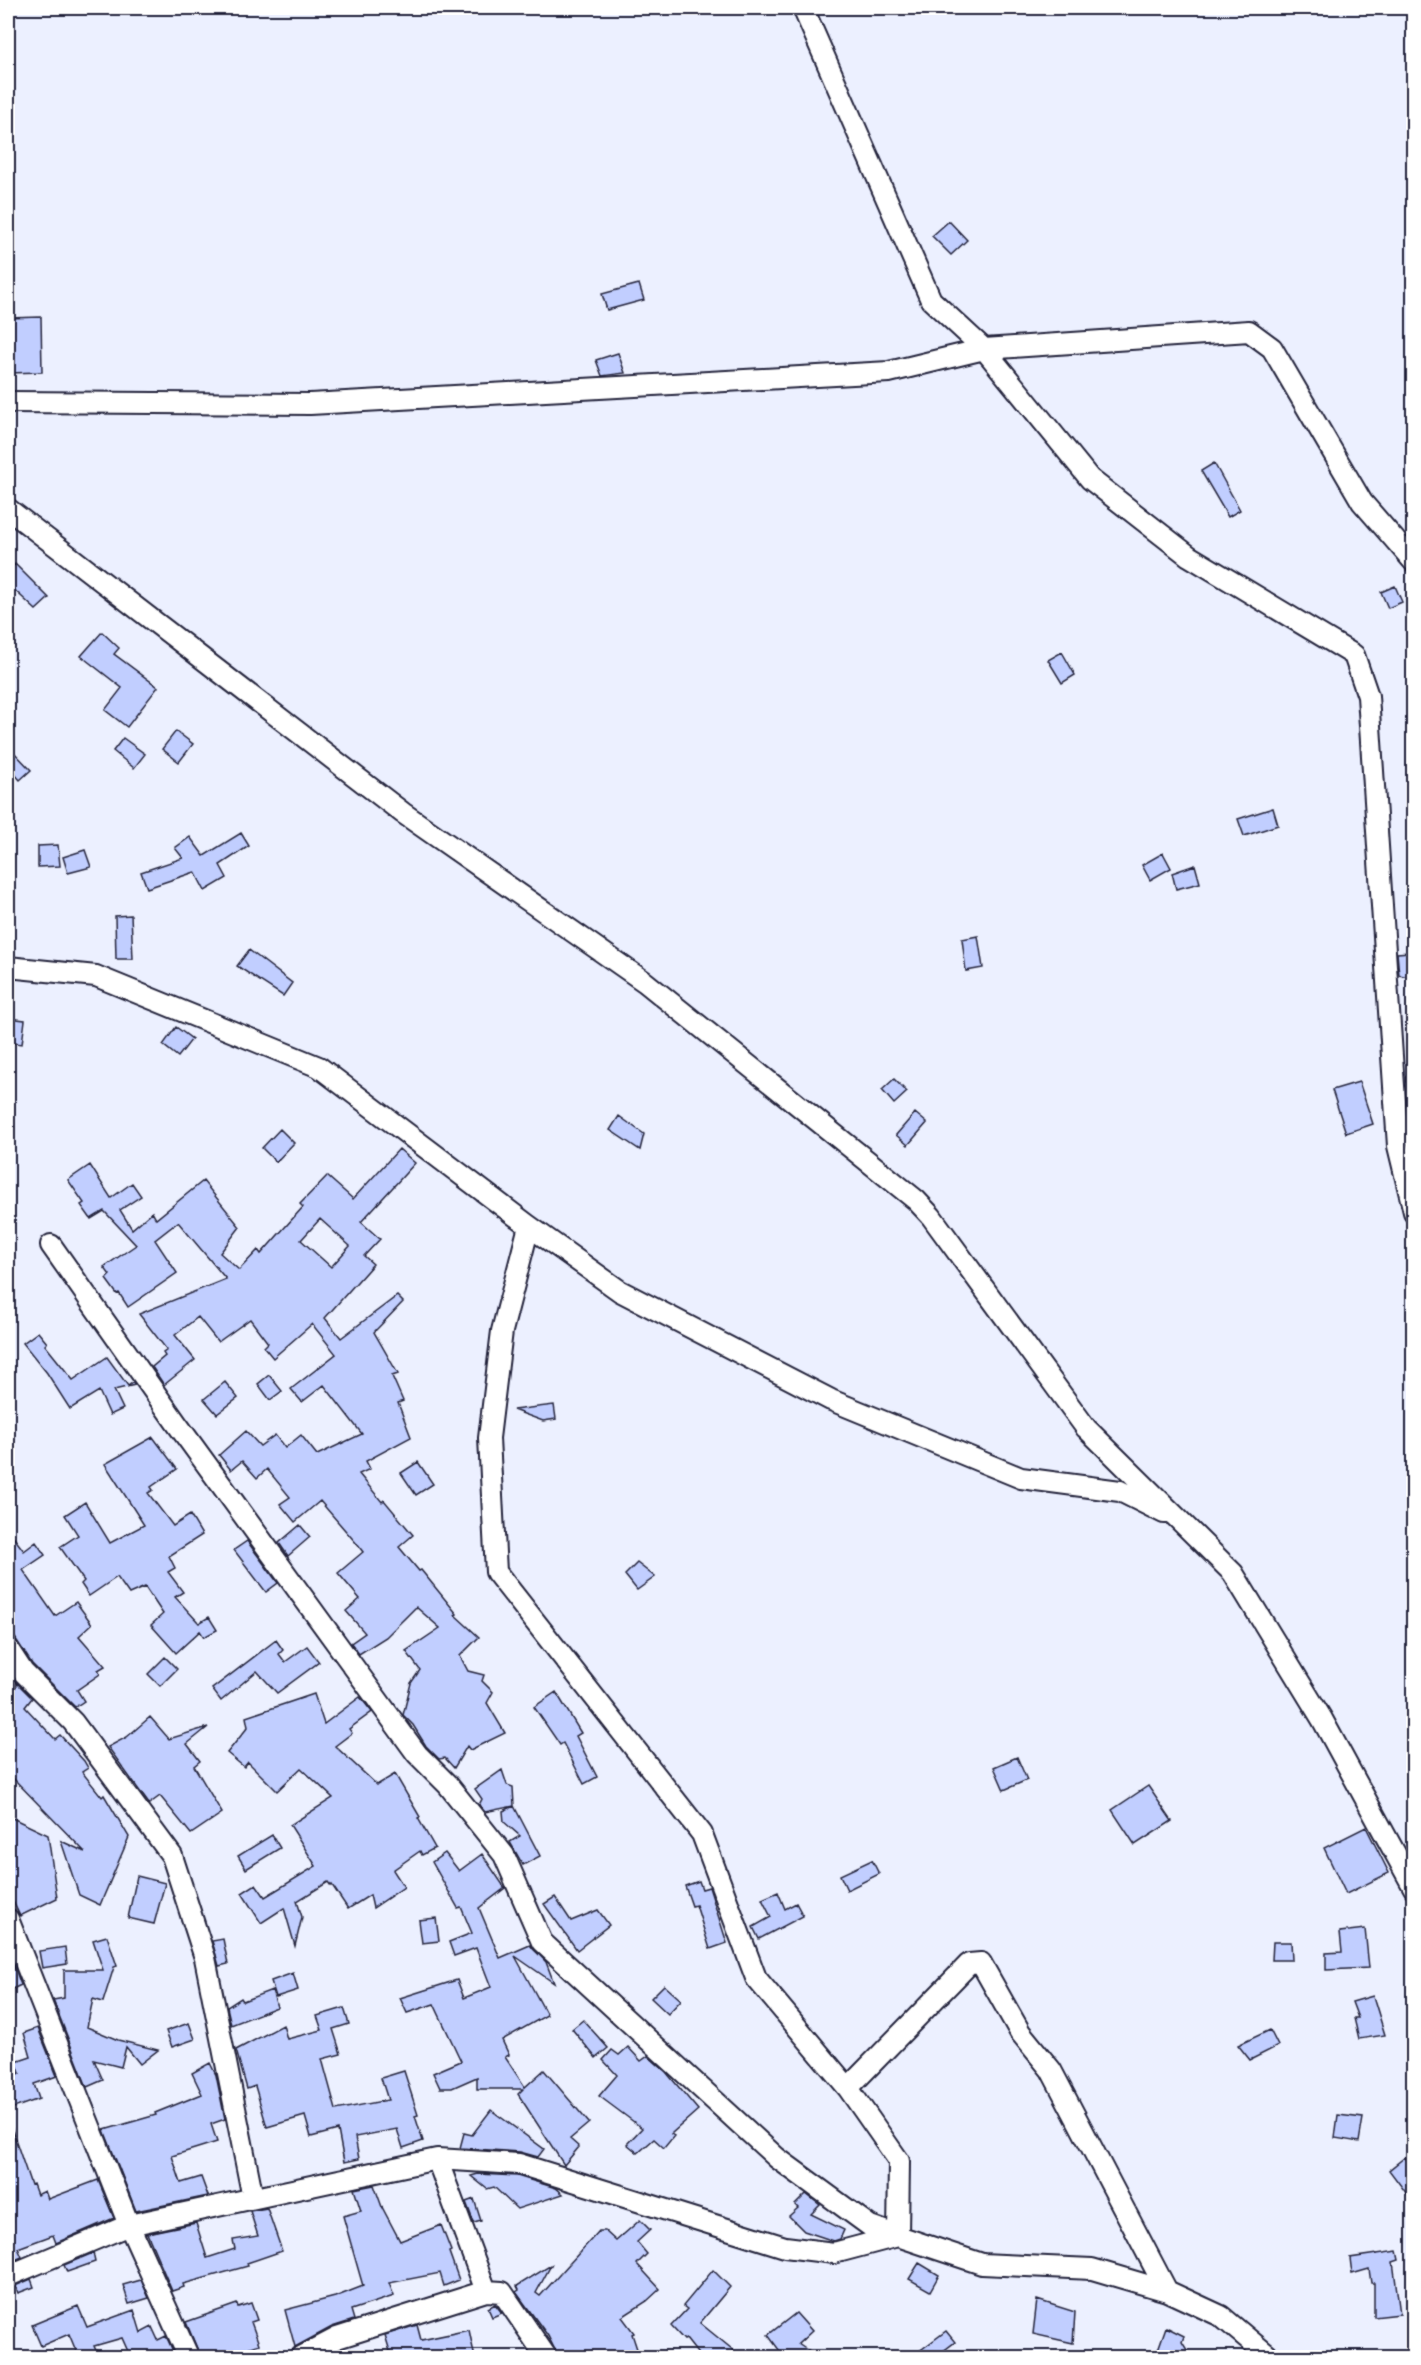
<svg xmlns="http://www.w3.org/2000/svg" width="1421" height="2365" viewBox="0 0 1421 2365" font-family="'Indie Flower',sans-serif">
  <style>
    .building { fill: #c1ceff; stroke: #22223b; stroke-width: 1.5; fill-rule: evenodd }
    .lines { fill: none; stroke-linecap: round; stroke-linejoin: round }
    .minor-casing { stroke: #22223b; stroke-width: 24 }
    .minor { stroke: #fff; stroke-width: 20 }
  </style>
  <rect width="100%" height="100%" fill="#ecf0ff"/>
  <filter id="ink" filterUnits="userSpaceOnUse"><feTurbulence type="fractalNoise" baseFrequency=".0167" numOctaves="2"/><feDisplacementMap in="SourceGraphic" scale="12" xChannelSelector="R" yChannelSelector="G"/><feConvolveMatrix kernelMatrix="1 2 1 2 8 2 1 2 1" color-interpolation-filters="sRGB"/></filter>
  <g filter="url(#ink)">
    <path class="building" d="M949,221L967,240L951,255L932,236Z
      M639,284L644,300L607,310L602,294Z
      M41,317L42,372L8,373V318Z
      M618,353L625,373L602,376L596,360Z
      M1214,463L1240,510L1228,517L1201,471Z
      M15,564L49,598L36,610L8,584V571Z
      M1395,586L1402,602L1388,608L1381,592Z
      M102,632L119,648L114,654L158,687L127,727L105,710L122,688L81,656Z
      M1062,652L1075,675L1062,683L1048,660Z
      M176,731L193,744L179,762L162,749Z
      M123,738L145,754L134,768L113,751Z
      M8,746L31,770L20,780L8,766Z
      M1273,808L1278,825L1244,836L1238,819Z
      M241,833L249,846L220,865L227,878L205,891L195,872L147,888L141,872L183,858L175,848L190,837L204,856Z
      M58,845L60,866L38,867V846Z
      M85,850L91,867L68,873L63,857Z
      M1163,853L1171,868L1150,880L1142,865Z
      M1195,865L1200,883L1176,889L1172,873Z
      M131,915L133,959H116L115,916Z
      M978,936L983,968L966,971L962,939Z
      M249,950L292,983L283,996L237,966Z
      M1410,952L1412,970H1410L1409,977L1399,975L1397,953Z
      M8,1018L25,1020L22,1044L8,1042Z
      M176,1027L192,1039L178,1057L163,1045Z
      M894,1079L907,1092L894,1104L882,1090Z
      M1359,1082L1373,1124L1346,1133L1332,1090Z
      M915,1113L927,1123L908,1145L896,1135Z
      M619,1116L644,1134L640,1150L610,1130Z
      M280,1129L294,1143L276,1162L262,1148Z
      M399,1149L415,1163L361,1222L380,1239L364,1256L373,1264L325,1318L341,1338L397,1296L403,1302L374,1332L398,1374L392,1376L403,1401L398,1403L411,1437L366,1461L370,1469L359,1474L382,1502L384,1500L413,1535L399,1547L419,1571L421,1570L457,1614L455,1615L479,1637L460,1656L468,1671L484,1675L482,1681L493,1692L487,1703L505,1733L470,1750L467,1746L454,1768L445,1758L439,1759L426,1746L413,1725L403,1715L411,1683L420,1670L406,1651L440,1628L416,1607L386,1637L359,1654L351,1643L365,1633L346,1611L360,1599L338,1573L363,1552L357,1544L320,1501L295,1522L280,1504L290,1497L267,1469L257,1478L242,1461L231,1470L219,1455L246,1431L260,1446L275,1435L285,1448L301,1435L317,1455L362,1434L324,1385L302,1402L291,1389L336,1354L312,1324L273,1358L264,1347L268,1343L250,1319L218,1342L198,1317L175,1335L195,1360L164,1385L152,1367L165,1356L163,1353L167,1350L139,1314L226,1279L178,1222L155,1240L177,1273L128,1307L119,1293L117,1294L106,1279L110,1275L104,1267L136,1245L104,1211L91,1219L81,1205L84,1203L68,1180L90,1165L111,1198L132,1183L141,1196L120,1210L132,1229L152,1212L156,1219L203,1181L240,1227L220,1253L239,1270L258,1250L261,1254L303,1207L300,1204L327,1176L353,1199ZM320,1219L350,1246L331,1267L301,1240Z
      M38,1332L47,1343L45,1345L73,1380L107,1357L128,1386L133,1382L135,1385L114,1390L123,1409L110,1415L99,1391L70,1409L47,1373L23,1343Z
      M269,1375L282,1391L270,1400L258,1384Z
      M225,1382L238,1398L217,1414L204,1399Z
      M554,1405L556,1419L543,1421L513,1410Z
      M153,1437L177,1469L151,1487L153,1490L148,1493L173,1526L190,1515L202,1535L169,1556L175,1568L168,1572L183,1592L175,1597L199,1623L209,1617L217,1630L204,1637L200,1631L176,1653L151,1625L163,1614L145,1587L129,1594L117,1577L89,1596L81,1584L84,1581L60,1547L78,1535L65,1515L85,1502L110,1543L144,1525L105,1464Z
      M418,1462L433,1484L416,1495L401,1473Z
      M300,1525L310,1537L288,1556L279,1543Z
      M8,1530L24,1551L36,1542L45,1555L23,1570L55,1616L76,1602L92,1624L79,1636L105,1666L98,1670L100,1674L77,1690L84,1701L75,1707L32,1664L8,1627Z
      M247,1541L278,1583L266,1592L234,1550Z
      M637,1563L655,1577L637,1590L625,1575Z
      M276,1640L283,1650L279,1654L285,1662L307,1646L319,1662L277,1693L257,1671L221,1701L212,1689Z
      M165,1657L177,1669L160,1686L148,1674Z
      M15,1681L32,1698L25,1707L55,1739L60,1735L84,1761L88,1768L82,1772L102,1797L104,1795L129,1837L100,1905L79,1895L61,1841L85,1852L8,1773V1697L17,1685Z
      M556,1692L581,1733L576,1736L597,1777L584,1784L563,1743L560,1745L534,1707Z
      M314,1694L324,1724L360,1697L372,1712L349,1729L352,1733L335,1746L377,1785L395,1774L420,1817L418,1818L435,1848L422,1855L420,1851L393,1870L404,1887L373,1908L370,1895L348,1909L332,1885L331,1886L328,1882L297,1901L302,1917L295,1946L284,1908L261,1923L242,1893L256,1884L265,1897L316,1866L290,1825L333,1798L301,1768L277,1791L248,1762L244,1767L227,1753L248,1727L246,1717Z
      M150,1717L169,1739L208,1727L187,1744L200,1761L194,1766L222,1813L191,1834L160,1796L149,1804L108,1747L127,1737Z
      M1017,1757L1027,1780L1004,1790L994,1767Z
      M502,1770L507,1785L513,1787L514,1806L485,1812L479,1805L482,1799L475,1789Z
      M1148,1786L1172,1821L1135,1845L1112,1810Z
      M514,1806L540,1856L523,1865L510,1842L520,1836L504,1822L503,1811Z
      M8,1816L48,1835L57,1898L20,1916L8,1891Z
      M1366,1827L1389,1873L1346,1894L1324,1848Z
      M272,1835L280,1848L246,1869L238,1856Z
      M445,1853L459,1871L482,1854L505,1888L479,1908L500,1958L530,1945L546,1962L554,1983L515,1956L547,2015L502,2040L509,2055L505,2057L525,2087L544,2070L589,2123L570,2139L579,2147L564,2165L518,2094L523,2089H477V2077L452,2088H440L433,2073L461,2061L434,2004L407,2013L400,1998L457,1980L464,1998L491,1987L476,1948L454,1956L449,1942L472,1933L461,1907L458,1908L432,1862Z
      M872,1860L879,1874L847,1890L840,1875Z
      M137,1876L165,1883L154,1924L128,1918Z
      M699,1881L702,1889L709,1887L727,1943L710,1949L696,1905L692,1906L685,1886Z
      M778,1892L785,1909L796,1903L803,1916L759,1939L753,1927L771,1917L762,1899Z
      M555,1897L571,1921L598,1910L609,1925L577,1950L544,1904Z
      M436,1918L439,1941L422,1943L419,1920Z
      M1365,1929L1369,1968L1326,1970V1953L1342,1952L1340,1932Z
      M107,1936L117,1966L114,1967L103,2002L93,1999L87,2027L118,2040L158,2050L140,2064L126,2047L121,2067L94,2060L103,2080L87,2087L53,2000L64,1998V1970H103L93,1940Z
      M223,1939L228,1964L219,1966L212,1941Z
      M1273,1942H1291L1292,1960H1272Z
      M65,1947L67,1964L42,1968L39,1951Z
      M8,1950L21,1985L8,1991Z
      M293,1973L298,1990L276,1997L271,1981Z
      M664,1985L681,2000L668,2014L651,1998Z
      M272,1990L277,2007L231,2025L227,2007L241,1998L243,2001Z
      M1373,1996L1385,2035L1359,2039L1354,2018H1358L1352,2002Z
      M344,2008L349,2024L333,2029L341,2054L322,2059L336,2110L388,2100L381,2078L404,2071L418,2115L415,2116L423,2141L403,2148L397,2129L355,2137L359,2159L344,2162L338,2130L311,2137L305,2116L267,2127L255,2086L247,2089L236,2050L283,2025L287,2039L322,2030L317,2016Z
      M583,2020L608,2048L596,2058L572,2029Z
      M189,2023L195,2039L172,2047L166,2031Z
      M38,2028L57,2076L34,2084L39,2099L8,2110V2077L20,2073L16,2062L31,2057L24,2033Z
      M1270,2030L1278,2046L1250,2060L1238,2045Z
      M628,2047L641,2061L648,2056L666,2072L698,2110L671,2134L674,2136L664,2148L654,2139L638,2153L627,2144L642,2128L599,2096L617,2075L603,2060L612,2050L619,2055Z
      M210,2063L216,2075L225,2119L211,2124L217,2142L172,2156L181,2183L201,2177L208,2196L136,2211L104,2130L156,2115L155,2113L202,2094L192,2073Z
      M491,2110L544,2149L538,2157L520,2152L460,2148L464,2133L472,2135Z
      M1338,2115L1363,2118L1359,2142L1335,2138Z
      M10,2124L31,2185L33,2184L37,2195L45,2191L48,2199L98,2180L114,2218L56,2243L53,2235L18,2248L22,2257L8,2263V2223L13,2221L8,2206V2125Z
      M1405,2157L1413,2168V2202L1389,2170Z
      M478,2174L517,2176L556,2188L563,2194L517,2209L494,2187L487,2189L471,2176Z
      M374,2185L382,2207L400,2241L441,2225L451,2251L449,2252L459,2280L444,2286L440,2273L389,2283L394,2296L351,2310L354,2320L332,2327L295,2347L285,2310L335,2297L363,2286L343,2216L361,2211L354,2189Z
      M806,2194L820,2205L811,2214L844,2230L840,2239L834,2241L804,2231L789,2216L798,2208L795,2205Z
      M474,2199L481,2221L474,2223L466,2202Z
      M267,2208L282,2251L247,2263L248,2266L183,2284L184,2287L172,2291L147,2233L196,2223L207,2258L235,2249L233,2240L258,2236L250,2211Z
      M640,2220L650,2230L637,2242L647,2254L637,2264L660,2289L647,2301L622,2317L634,2333L632,2334L640,2358H559L548,2336L516,2292L519,2290L517,2286L551,2265L536,2293L540,2296L599,2231H605L616,2241Z
      M1397,2251L1399,2260L1393,2262L1400,2314L1374,2317V2283H1371L1369,2269L1352,2274L1350,2258Z
      M93,2253L95,2262L67,2272L64,2265Z
      M919,2263L939,2275L930,2291L909,2279Z
      M713,2270L730,2287L700,2323L743,2358H701L686,2339L684,2340L671,2326L687,2309L683,2306Z
      M31,2279L34,2287L18,2293L15,2286Z
      M141,2280L149,2298L129,2304L123,2285Z
      M1037,2300L1075,2312L1073,2343L1033,2334Z
      M251,2303L257,2320L251,2322L259,2344L239,2351L241,2358H201L186,2322L237,2304L238,2307Z
      M495,2304L502,2313L492,2317L488,2308Z
      M78,2306L87,2327L134,2310L141,2333L152,2327L158,2340L166,2336L173,2351L159,2358H131L122,2338L94,2346L97,2353L87,2358H79L69,2334L41,2346L32,2325Z
      M796,2313L812,2331L798,2344L819,2358H785L768,2335Z
      M417,2325L421,2340L469,2330L475,2358H392L385,2335Z
      M1166,2327L1184,2336L1182,2342L1192,2358H1155Z
      M946,2331L955,2342L934,2358H910Z"/>
    <g class="lines">
      <defs>
        <path id="minor" d="M803,8L931,300L984,349L1090,479L1189,556L1354,655L1368,696L1398,1146L1414,1212
          M8,402L310,404L889,372L984,349L1249,331L1272,348L1362,502L1414,562
          M8,509L403,813L645,982L916,1200L931,1216L1086,1428L1233,1573L1322,1719L1414,1888
          M8,967L96,976L319,1067L529,1226L620,1291L831,1400L1021,1478L1120,1491L1164,1513
          M51,1245L177,1424L417,1754L448,1785L504,1855L542,1942L777,2158L870,2226L898,2236L899,2161L848,2088L756,1978L702,1834L496,1572L489,1438L502,1331L529,1226
          M8,1649L23,1672L73,1722L172,1856L205,1958L253,2198
          M8,1919L129,2225L189,2358
          M848,2088L969,1964L981,1963L1020,2032L1051,2070L1167,2291
          M437,2159L486,2291
          M8,2276L129,2225L437,2159L519,2164L785,2247L834,2253L898,2236L982,2264L1092,2269L1167,2291L1221,2316L1271,2358
          M299,2358L337,2338L486,2291L502,2292L547,2358"/>
      </defs>
      <use href="#minor" class="minor-casing"/>
      <use href="#minor" class="minor"/>
    </g>
  </g>
  <rect width="1421" height="2365" fill="none" stroke="#fff" stroke-width="30"/>
  <rect x="15" y="15" width="1391" height="2335" fill="none" stroke="#22223b" stroke-width="2" filter="url(#ink)"/>
</svg>
